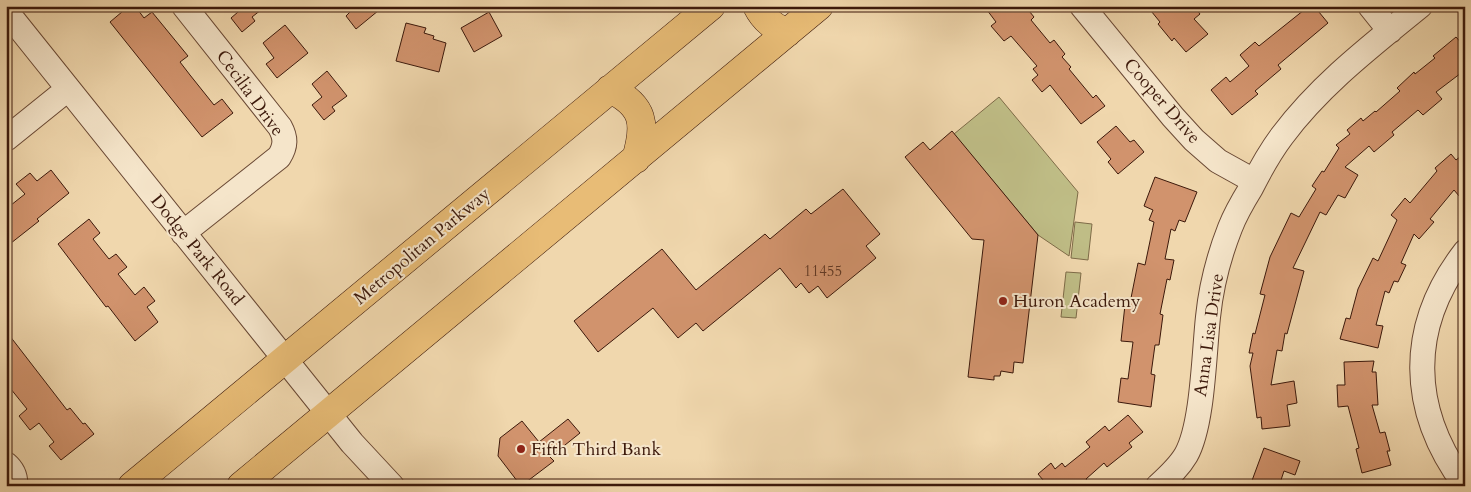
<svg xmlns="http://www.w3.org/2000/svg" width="1471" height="492" viewBox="0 0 1471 492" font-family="Cardo,serif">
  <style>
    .green { fill: #bfbd86; stroke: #7e6b48 }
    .building { fill: #d1936d; stroke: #3c190b }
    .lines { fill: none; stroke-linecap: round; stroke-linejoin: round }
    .minor-casing { stroke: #694834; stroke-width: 26 }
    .major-casing { stroke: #3c190b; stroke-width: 29 }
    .minor { stroke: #f5e5ca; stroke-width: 24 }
    .major { stroke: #e8bc76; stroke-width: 28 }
    .poi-dot { fill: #8f2418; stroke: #f5e5ca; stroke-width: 2 }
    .labels { text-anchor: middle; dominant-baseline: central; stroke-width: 4; stroke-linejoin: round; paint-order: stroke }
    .number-label { font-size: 15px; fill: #613824 }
    .street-label { font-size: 18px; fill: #3c190b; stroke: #f5e5ca }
    .poi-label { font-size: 18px; fill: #3c190b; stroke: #f5e5ca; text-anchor: start }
  </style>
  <rect width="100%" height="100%" fill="#f0d7ad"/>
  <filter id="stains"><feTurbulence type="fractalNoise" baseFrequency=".004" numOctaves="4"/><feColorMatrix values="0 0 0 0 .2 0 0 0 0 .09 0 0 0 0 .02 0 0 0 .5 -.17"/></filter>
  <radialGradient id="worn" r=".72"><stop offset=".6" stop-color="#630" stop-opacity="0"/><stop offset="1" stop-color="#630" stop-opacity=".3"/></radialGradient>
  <path class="green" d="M999,97L1078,192L1069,256L1038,235L954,134Z
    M1075,222L1092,224L1088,260L1071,258Z
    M1066,272L1081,273L1076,318L1061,317Z"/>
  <path class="building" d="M129,6H135L144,18L152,12L188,56L180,62L190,75L214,105L222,99L233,113L202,137L110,22Z
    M245,6H266L252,17L255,21L242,32L231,18Z
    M346,6H384L356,29L346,16L350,12Z
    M984,6H1025L1034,17L1031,20L1050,43L1054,40L1065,54L1062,57L1071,67L1069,69L1093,98L1096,95L1105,106L1081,124L1050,85L1042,92L1032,80L1038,75L1033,69L1037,66L1011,36L1004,41L991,26L996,22Z
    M1147,6H1194L1200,14L1194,19L1208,34L1186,52L1174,38L1172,41L1158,24L1160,22Z
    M1309,6H1314L1328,23L1278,65L1281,69L1255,91L1258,94L1232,115L1211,90L1226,77L1230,82L1249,66L1240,55L1255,42L1259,46Z
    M489,12L502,36L474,52L461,28Z
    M406,23L426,28L424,33L434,36L433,39L446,43L439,72L396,61Z
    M285,25L308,53L277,78L266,64L274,58L263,43Z
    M1456,37L1465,47V70L1436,92L1442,99L1423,115L1418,110L1392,132L1394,135L1374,152L1369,146L1345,167L1358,175L1345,198L1338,195L1326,215L1320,212L1293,268L1304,271L1287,334L1285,333L1282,351L1277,350L1271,385L1294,381L1297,403L1287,405L1290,426L1262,429L1261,417L1257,418L1250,366L1253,353H1249L1253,333L1255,334L1265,295L1260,294L1270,257L1291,213L1299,217L1316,189L1312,186L1322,171L1324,172L1339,148L1336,145L1350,134L1347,130L1361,118L1363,121L1375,111L1376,112L1400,91L1397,88L1414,72L1415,74L1435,58L1433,56Z
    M327,71L347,96L332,107L335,111L324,120L312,105L322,97L312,84Z
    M1116,126L1130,142L1134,140L1144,152L1118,174L1108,162L1111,159L1097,142Z
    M952,131L1038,235L1023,363L1014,362L1013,373L1001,371L1000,376H994V380L968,377L984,240L972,239L905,157L923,142L930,150Z
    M1465,153V203L1454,190L1430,219L1434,222L1419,239L1414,234L1401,263L1406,265L1398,282L1394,281L1389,293L1385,291L1376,325L1383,326L1378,348L1340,339L1346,318L1350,319L1358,289L1373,258L1378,261L1397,220L1391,215L1405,198L1410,203L1437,171L1435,168L1451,154L1456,160Z
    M51,170L69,193L37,219L39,221L6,247V209L25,194L16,184L30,173L37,181Z
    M1155,177L1197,192L1185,222L1179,220L1175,231L1171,229L1165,259L1174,260L1170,280L1167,279L1160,314L1163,315L1159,345H1155L1151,374L1155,375L1151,407L1118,402L1121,378L1128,379L1133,342L1121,341L1125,305L1129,308L1138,263L1145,265L1154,222L1149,220L1153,210L1144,206Z
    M843,189L880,234L866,246L876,258L827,298L818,286L809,293L801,283L796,288L780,268L703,331L696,323L678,338L653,308L598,352L574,321L662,249L696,290L765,234L770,239L806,209L811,214Z
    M89,219L100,233L93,239L109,259L116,254L127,267L118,274L135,295L144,287L155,301L147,307L158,322L135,341L108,306L106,307L58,244Z
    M6,331L67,410L70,408L83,424L85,423L94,434L61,460L49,446L54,442L39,423L30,430L19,416L27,409L6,383Z
    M1374,361L1372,372H1376L1378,405H1372L1380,433L1385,432L1390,451H1387L1391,465L1362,473L1356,449L1359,448L1348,406L1338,407L1337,385H1345L1344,362Z
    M1128,415L1143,432L1129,443L1132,447L1107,467L1104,463L1086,479L1091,486H1048L1038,474L1051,463L1055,469L1062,463L1065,467L1090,447L1086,442L1105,426L1109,431Z
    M568,419L580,433L550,457L554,461L521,486L498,456L500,438L522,421L539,442Z
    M1264,448L1300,461L1295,475L1284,471L1279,486H1250Z"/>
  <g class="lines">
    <defs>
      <path id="minor" d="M1082,6L1173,117L1194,140L1218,161L1254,181
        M1370,6L1390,31
        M6,11L352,443L392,486
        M6,139L68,89
        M183,233L279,157C286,146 286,138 280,127L184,6
        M1465,252C1407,327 1409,410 1465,485
        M6,464C13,470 16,477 15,486
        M1158,486C1169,476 1179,467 1186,455C1203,425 1204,353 1208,317C1211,287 1219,256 1230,228C1235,215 1243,201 1251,188C1260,170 1270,152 1282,136C1320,85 1371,46 1420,6"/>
      <path id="major" d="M757,6C764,20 774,27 787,33
        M610,89C645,106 646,124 636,159
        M132,486L711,6
        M241,486L819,6"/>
    </defs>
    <use href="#minor" class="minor-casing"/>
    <use href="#major" class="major-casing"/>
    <use href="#minor" class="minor"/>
    <use href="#major" class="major"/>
  </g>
  <g class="poi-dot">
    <circle cx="1003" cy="301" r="5"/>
    <circle cx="521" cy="449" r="5"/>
  </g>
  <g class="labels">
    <g class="number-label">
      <text x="823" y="271">11455</text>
    </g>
    <g class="street-label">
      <text transform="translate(250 93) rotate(54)">Cecilia Drive</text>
      <text transform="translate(1162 101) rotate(49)">Cooper Drive</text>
      <text transform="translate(422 246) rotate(-40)">Metropolitan Parkway</text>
      <text transform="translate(197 250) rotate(51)">Dodge Park Road</text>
      <text transform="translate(1209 335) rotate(-82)">Anna Lisa Drive</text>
    </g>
    <g class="poi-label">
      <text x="1013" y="301">Huron Academy</text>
      <text x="531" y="449">Fifth Third Bank</text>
    </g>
  </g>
  <rect width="1471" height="492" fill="none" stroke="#f0d7ad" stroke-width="25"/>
  <rect x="8" y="8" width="1456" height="477" fill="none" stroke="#3c190b" stroke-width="2.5"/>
  <rect x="12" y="12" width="1446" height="467" fill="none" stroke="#3c190b"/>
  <rect width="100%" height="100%" filter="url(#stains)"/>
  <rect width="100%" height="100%" fill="url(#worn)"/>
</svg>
